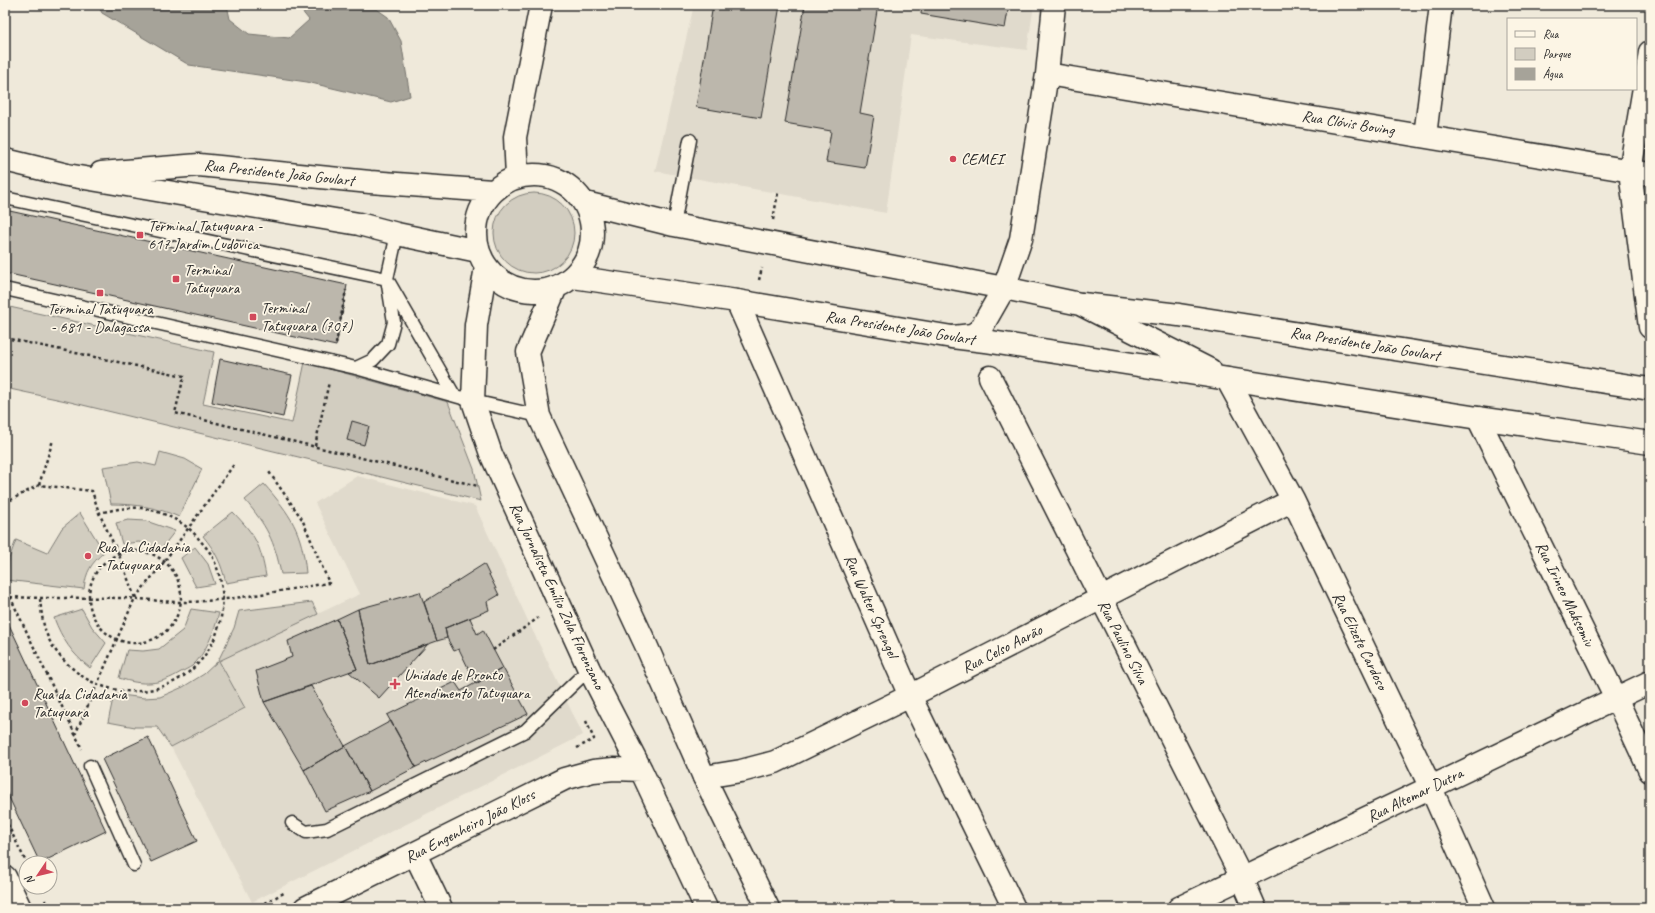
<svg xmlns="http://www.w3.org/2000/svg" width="1655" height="913" viewBox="0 0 1655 913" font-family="Caveat,sans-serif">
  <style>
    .built { fill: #e0dacc }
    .green { fill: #d2cdc0; stroke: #7e7c76 }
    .water { fill: #a6a399; stroke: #75736d }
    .building { fill: #bcb7ac; stroke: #2b2b2b }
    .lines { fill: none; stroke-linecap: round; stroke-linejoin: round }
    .lane-casing { stroke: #2b2b2b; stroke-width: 15 }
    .street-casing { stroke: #2b2b2b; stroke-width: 25 }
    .secondary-casing { stroke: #2b2b2b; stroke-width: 25 }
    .path { stroke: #2b2b2b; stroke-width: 2.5; stroke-dasharray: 3 3; stroke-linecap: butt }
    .lane { stroke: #fcf5e5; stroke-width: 12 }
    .street { stroke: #fcf5e5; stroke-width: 22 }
    .secondary { stroke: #fcf5e5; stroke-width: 22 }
    .poi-dot { fill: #d1495b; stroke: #fcf5e5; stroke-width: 1.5 }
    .labels { text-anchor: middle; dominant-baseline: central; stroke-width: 3.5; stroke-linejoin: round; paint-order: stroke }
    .street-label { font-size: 16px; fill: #2b2b2b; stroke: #fcf5e5 }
    .poi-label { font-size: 16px; fill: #2b2b2b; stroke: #fcf5e5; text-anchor: start }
  </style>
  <rect width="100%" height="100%" fill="#efe9da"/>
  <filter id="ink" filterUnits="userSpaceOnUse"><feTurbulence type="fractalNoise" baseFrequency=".025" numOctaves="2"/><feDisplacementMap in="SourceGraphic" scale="8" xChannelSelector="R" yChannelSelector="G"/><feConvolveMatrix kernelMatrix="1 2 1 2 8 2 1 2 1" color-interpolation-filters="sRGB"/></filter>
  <g filter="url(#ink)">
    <path class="built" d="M694,5H1034L1027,50L911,35L886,213L655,171Z
      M357,476L475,506L529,623L583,735L252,902L171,747L245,708L218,661L360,594L315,503Z"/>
    <path class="green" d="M494 233a40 40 0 1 1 80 0a40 40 0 1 1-80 0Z
      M5,306L214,352L203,404L292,423L305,362L448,402L474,469L481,501L66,401L5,388Z
      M160,452L185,459L202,469L179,517C157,507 135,504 111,504L103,467L138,462L156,466Z
      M264,484C291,515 302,531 306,573L281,574C275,541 266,525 245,500Z
      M233,512C256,536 260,544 266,576L226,583C221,563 216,552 203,536Z
      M80,513L104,552C91,564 86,571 84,589L6,580L9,559L16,540L47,553L62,528Z
      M128,520L146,521L175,531L161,549L139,542L122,544L116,523Z
      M195,547L208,564L215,584L196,587L181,558Z
      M312,602L318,614L219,661L245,708L171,747L157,727H135L108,722L114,694L144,698L160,697L183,687L204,674L218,661L234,628L239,611Z
      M82,609L92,627L106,643L90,668C72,654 62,639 54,618Z
      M191,609L219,613C215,630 205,655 192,666C189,668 185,670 181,672C160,685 143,686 119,678L127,650L143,651L159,649L183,630Z"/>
    <path class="water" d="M98,5H227L230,19L249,34L289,38L309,20L297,5H371L388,17L401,41L410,96L391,102L307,82L189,65L102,13Z"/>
    <path class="building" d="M713,5H780L761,118L696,107Z
      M805,5H878L860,113L874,116L865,168L826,162L831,131L785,123Z
      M922,5H1009L1005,28L921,14Z
      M5,210L347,285L336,346L5,273Z
      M220,359L292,375L283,417L212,402Z
      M352,421L369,426L364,445L347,440Z
      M484,564L499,595L487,602L489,610L445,628L447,638L437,641L424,602Z
      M420,592L437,641L370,665L358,609Z
      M358,609L370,665L428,644L379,698L349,672L357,669L337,619Z
      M5,616L106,831L40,863L5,789Z
      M470,618L477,634L483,630L503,668L476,684L459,649L454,651L447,638L445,628Z
      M337,619L357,669L264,702L256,671L292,657L288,641Z
      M503,668L528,714L416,767L387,715L455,682L461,691Z
      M311,686L345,746L304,770L264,702Z
      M391,721L416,767L370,791L345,746Z
      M148,737L197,841L151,862L102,759Z
      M345,746L370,791L325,811L304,770Z"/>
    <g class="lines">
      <defs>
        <path id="lane" d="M5,198L387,279L454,395
          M674,225L690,140
          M5,289L356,368L473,401L539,416
          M356,368L373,360L388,344L394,322L387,279L397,234
          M90,766L134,865
          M292,823L306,832L327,829L525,731L589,669"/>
        <path id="street" d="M1650,52L1630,171L1650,327
          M1047,74L1650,174
          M1425,136L1441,5
          M517,176L515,137L541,5
          M737,301L910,696L1014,908
          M1082,304L1179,315L1650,389
          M953,337L972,335L980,330L1004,288L1021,239L1047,74L1054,5
          M990,377L1242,878L1255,908
          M1227,379L1293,500L1431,788L1484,908
          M1478,418L1616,698L1650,771
          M704,777L741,771L775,762L910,696L1293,500
          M415,854L441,908
          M5,877L20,908
          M1179,908L1650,682"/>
        <path id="secondary" d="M5,160L67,175L359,224L397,234L478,251
          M101,173L199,165L370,182L492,191
          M476 233a58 58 0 1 1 116 0a58 58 0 1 1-116 0Z
          M585,203L674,225L1004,288L1080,304L1210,370
          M486,267L476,325L473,401L491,454L589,669L641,770L706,908
          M573,277L737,301L952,337L985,341L1478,418L1650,443
          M556,287L528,352L539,416L646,645L704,777L768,908
          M305,908L564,779L593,771L614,769L641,770"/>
      </defs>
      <use href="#lane" class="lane-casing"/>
      <use href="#street" class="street-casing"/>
      <use href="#secondary" class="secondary-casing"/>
      <path class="path" d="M773,220L778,193
        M759,280L762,268
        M5,338L184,376L175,413L478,486
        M336,344L346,290
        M315,446L329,382
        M39,485L53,440
        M5,503L39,485L92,491L99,513L119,555L135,598
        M89 597a46 46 0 1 1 92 0a46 46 0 1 1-92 0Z
        M5,586L82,749
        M10,597C47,599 83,597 120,598C140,598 160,602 181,602C228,602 281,590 329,583L302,519L269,472
        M40,599C41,609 42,619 45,629C49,644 60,658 72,668C87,682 105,689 126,691C199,696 243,622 213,558C210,551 203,544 198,538C187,523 160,510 141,508C127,507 112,510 99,513
        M493,650L538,618
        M75,735L135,598L164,562L235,463
        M577,748L594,739L586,721
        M5,819L26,862
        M45,900L49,908
        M254,908L284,893"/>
      <use href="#lane" class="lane"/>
      <use href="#street" class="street"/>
      <use href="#secondary" class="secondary"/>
    </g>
  </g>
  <g class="poi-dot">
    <circle cx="953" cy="159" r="4"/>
    <rect x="136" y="231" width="8" height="8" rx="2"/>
    <rect x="172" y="275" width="8" height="8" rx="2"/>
    <rect x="96" y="289" width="8" height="8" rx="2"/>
    <rect x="249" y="313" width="8" height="8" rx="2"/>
    <circle cx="88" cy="556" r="4"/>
    <path d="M393 678h4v4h4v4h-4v4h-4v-4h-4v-4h4z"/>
    <circle cx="25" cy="703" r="4"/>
  </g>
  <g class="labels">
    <g class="street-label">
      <text transform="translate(1348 123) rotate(9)">Rua Clóvis Boving</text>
      <text transform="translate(279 173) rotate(6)">Rua Presidente João Goulart</text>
      <text transform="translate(900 328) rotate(9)">Rua Presidente João Goulart</text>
      <text transform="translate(1365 344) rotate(9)">Rua Presidente João Goulart</text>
      <text transform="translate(1565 594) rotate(64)">Rua Irineo Maksemiv</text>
      <text transform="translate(557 596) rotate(65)">Rua Jornalista Emílio Zola Florenzano</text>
      <text transform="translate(871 606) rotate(66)">Rua Walter Sprengel</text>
      <text transform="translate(1360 641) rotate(64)">Rua Elizete Cardoso</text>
      <text transform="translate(1123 642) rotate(63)">Rua Paulino Silva</text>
      <text transform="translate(1002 649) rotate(-27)">Rua Celso Aarão</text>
      <text transform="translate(1415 795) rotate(-26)">Rua Altemar Dutra</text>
      <text transform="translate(470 826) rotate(-27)">Rua Engenheiro João Kloss</text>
    </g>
    <g class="poi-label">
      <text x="961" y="159">CEMEI</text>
      <text x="148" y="226">Terminal Tatuquara -<tspan x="148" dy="18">617 Jardim Ludovica</tspan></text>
      <text x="184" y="270">Terminal<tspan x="184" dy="18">Tatuquara</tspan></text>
      <text x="261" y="308">Terminal<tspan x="261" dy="18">Tatuquara (707)</tspan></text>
      <text x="100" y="309" text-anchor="middle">Terminal Tatuquara<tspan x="100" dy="18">- 681 - Dalagassa</tspan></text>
      <text x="96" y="547">Rua da Cidadania<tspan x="96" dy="18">- Tatuquara</tspan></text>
      <text x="404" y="675">Unidade de Pronto<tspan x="404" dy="18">Atendimento Tatuquara</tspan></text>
      <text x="33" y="694">Rua da Cidadania<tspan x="33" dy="18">Tatuquara</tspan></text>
    </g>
  </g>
  <rect width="1655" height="913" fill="none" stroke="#fcf5e5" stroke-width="20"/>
  <rect x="10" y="10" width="1635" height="893" fill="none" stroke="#2b2b2b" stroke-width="1.5" filter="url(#ink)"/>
  <rect x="1507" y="18" width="130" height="72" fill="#fcf5e5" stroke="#a8a49b"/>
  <rect x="1515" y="31" width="20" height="6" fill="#fcf5e5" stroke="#a8a49b"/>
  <text x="1543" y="38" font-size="12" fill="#2b2b2b">Rua</text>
  <rect x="1515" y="48" width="20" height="12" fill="#d2cdc0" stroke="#a8a49b"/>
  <text x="1543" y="58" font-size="12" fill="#2b2b2b">Parque</text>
  <rect x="1515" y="68" width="20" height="12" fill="#a6a399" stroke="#a8a49b"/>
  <text x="1543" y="78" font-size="12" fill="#2b2b2b">Água</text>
  <g transform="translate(38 875) rotate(235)"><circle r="19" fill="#fcf5e5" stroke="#a8a49b"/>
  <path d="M0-3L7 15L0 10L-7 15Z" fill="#d1495b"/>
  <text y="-6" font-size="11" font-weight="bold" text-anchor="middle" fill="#2b2b2b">N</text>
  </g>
</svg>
